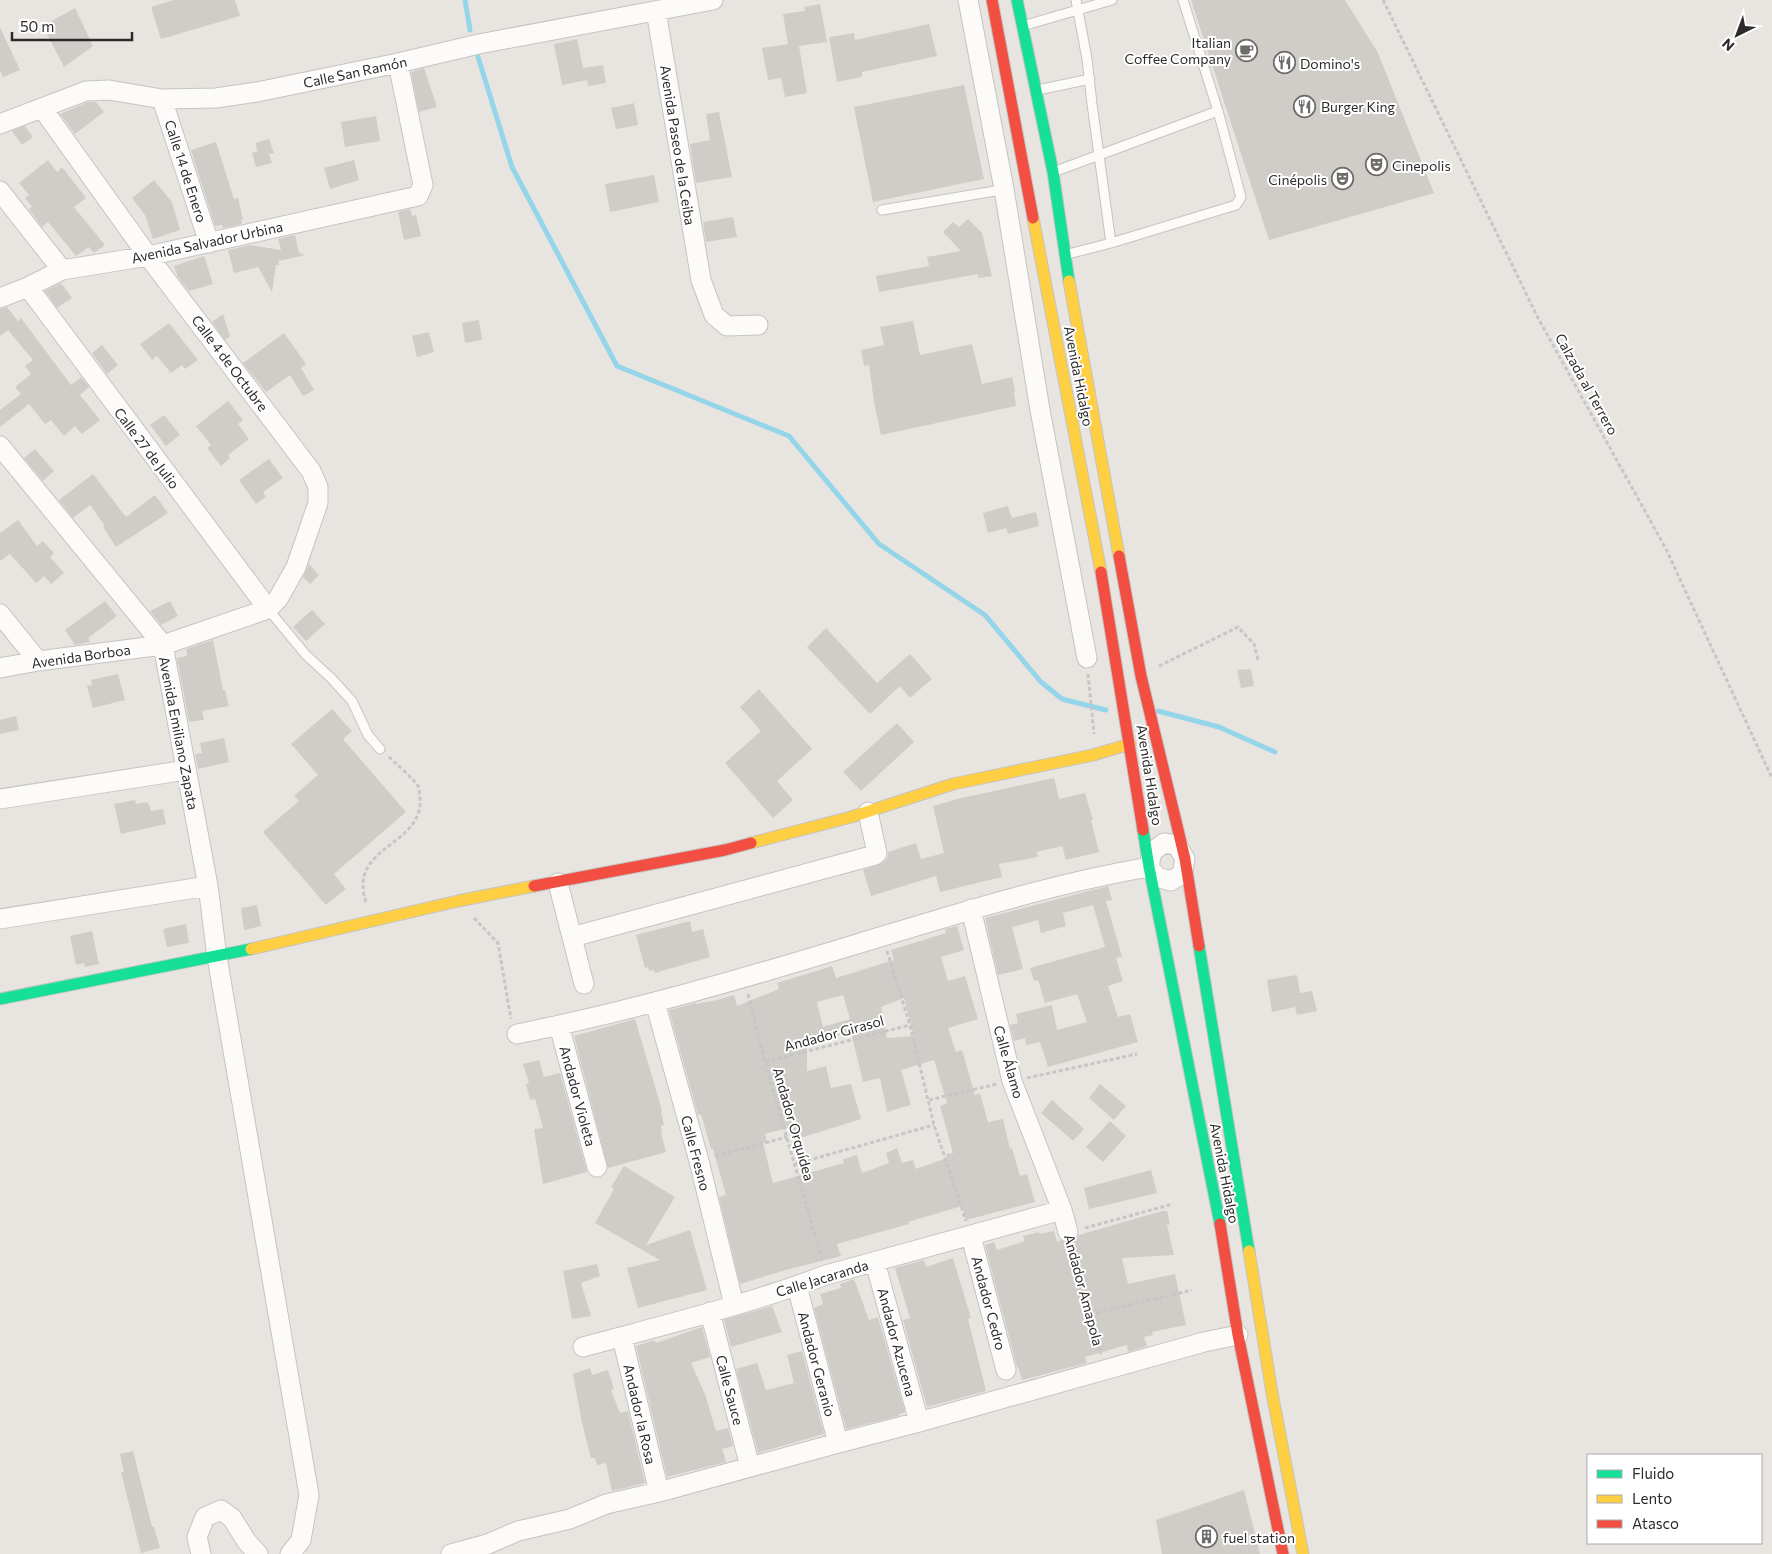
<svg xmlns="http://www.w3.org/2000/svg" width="1772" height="1554" viewBox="0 0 1772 1554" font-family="Commissioner,sans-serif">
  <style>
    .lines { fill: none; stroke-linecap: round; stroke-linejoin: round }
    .stream { stroke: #95d5e9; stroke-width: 5 }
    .building { fill: #d0cdc9; fill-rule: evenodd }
    .lane-casing { stroke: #c4c4c3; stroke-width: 11 }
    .street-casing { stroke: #c4c4c3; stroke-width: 21 }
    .fast-casing { stroke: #c4c4c3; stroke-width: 13 }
    .slow-casing { stroke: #c4c4c3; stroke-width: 13 }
    .jam-casing { stroke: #c4c4c3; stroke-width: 13 }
    .path { stroke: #c6c6c6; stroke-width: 3; stroke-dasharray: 4 2.5; stroke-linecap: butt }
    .lane { stroke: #fcfbfa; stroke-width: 9 }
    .street { stroke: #fcfbfa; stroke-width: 19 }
    .fast { stroke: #16e098; stroke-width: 11 }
    .slow { stroke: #ffcf43; stroke-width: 11 }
    .jam { stroke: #f24e42; stroke-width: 11 }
    .labels { text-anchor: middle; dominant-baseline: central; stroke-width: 4; stroke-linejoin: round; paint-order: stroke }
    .poi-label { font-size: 14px; fill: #2b2b2b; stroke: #fff; text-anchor: start }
    .street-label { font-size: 14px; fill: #2b2b2b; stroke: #fff }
  </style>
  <rect width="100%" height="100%" fill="#e8e5e0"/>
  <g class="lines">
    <path class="stream" d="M465,0L470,30
      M478,57L512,167L617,366L789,436L879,544L985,615L1041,682L1062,699L1106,710
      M1158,711L1219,727L1275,752"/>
  </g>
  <path class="building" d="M174,0H235L240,16L161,39L151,7Z
    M1191,0H1345L1378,53L1434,193L1269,240Z
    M820,4L827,42L799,46L807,93L785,97L781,78L768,80L762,48L788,44L783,14L805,11L804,7Z
    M75,8L93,46L64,67L43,26Z
    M929,24L937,56L862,72V77L837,82L829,37L854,33L855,40Z
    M0,27L20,70L3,77L0,70Z
    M577,39L583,68L603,65L606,83L588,86L587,80L562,85L554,44Z
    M424,68L437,107L419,112L411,72Z
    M964,85L984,179L873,202L854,107Z
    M88,102H96L104,112L75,134L60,114Z
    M634,103L638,125L616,129L611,108Z
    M719,112L732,177L696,183L690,144L710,140L706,114Z
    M376,116L380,141L345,147L341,122Z
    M25,126L33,137L22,145L12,131Z
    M269,139L274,153L269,154L272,163L256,167L252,153L258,151L255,143Z
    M216,142L234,199L238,198L243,219L241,220L242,224L223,228L222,225L215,226L191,150Z
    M48,160L57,172L62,167L86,198L74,207L105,245L94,253L89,247L76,256L48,222L42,227L29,209L32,207L25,198L29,195L19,183Z
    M354,160L359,180L330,189L324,168Z
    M654,175L659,202L610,212L605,184Z
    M154,180L172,202L180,230L153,239L145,215L132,198Z
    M410,209L412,216L416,215L421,236L404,240L398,212Z
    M733,217L737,237L706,242L703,222Z
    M968,219L982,233L992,276L978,278V274L879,292L876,276L929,266L927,257L961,251L943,232L953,222L959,227Z
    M295,235L299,253L306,255L278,261L279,265H276L272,292L258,267L234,273L228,250L250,245L281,250L278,239Z
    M204,256L213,284L189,291L178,277L174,266Z
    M61,283L72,298L57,308L45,291Z
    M7,307L18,321L21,318L71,385L81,377L89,387L80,395L100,420L82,434L75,426L64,436L51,420L45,424L29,404L0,427V410L21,394L15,387L31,374L25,366L33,360L8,330L0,336V309Z
    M223,314L230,336L225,340L212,322Z
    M479,320L482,340L465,343L462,323Z
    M913,321L920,355L972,344L982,384L1012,377L1015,391L1014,392L1016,406L881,435L874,402L869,365L864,366L861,350L884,345L880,327Z
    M169,323L198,360L185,369L182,365L171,373L157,356L152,360L140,344Z
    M429,332L434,352L417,357L412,336Z
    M284,333L306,364L301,368L314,390L303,396L290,375L266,392L243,363Z
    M102,345L118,365L107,374L92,353Z
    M228,401L243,420L238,424L249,439L228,455L230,458L221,466L207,448L211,445L196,426Z
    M164,415L180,435L166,446L150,425Z
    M35,449L54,471L43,481L24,458Z
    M269,459L283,478L263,492L266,497L256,504L239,480Z
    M93,474L126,517L155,495L168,513L116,547L103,527L105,526L90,505L73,518L59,500Z
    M1008,506L1012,518L1036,512L1039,526L1008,534L1006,528L988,533L983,513Z
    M18,520L37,546L43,541L54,553L50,557L64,573L51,584L44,576L36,583L10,554L0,561V533Z
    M309,564L319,575L310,584L303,577Z
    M105,601L117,616L88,638L90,642L75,645L65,630Z
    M170,601L178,616L161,625L150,611Z
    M312,610L325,624L306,641L293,627Z
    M826,628L877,683L910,654L932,679L910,698L900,686L870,714L807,647Z
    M213,640L223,690H225L229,706L202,711L204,720L189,722L177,658L187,656L186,649Z
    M1251,669L1254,686L1241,688L1237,670Z
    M118,674L125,700L93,708L87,686L92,685L91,680Z
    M759,689L812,749L777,781L793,800L773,818L725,763L761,731L740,707Z
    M332,709L352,731L343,739L406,812L334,874L346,889L326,905L263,832L299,801L294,796L318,775L291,744Z
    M16,716L19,730L0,734V720Z
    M897,723L914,742L861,791L843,772Z
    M224,738L229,762L198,769L195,754L202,753L200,743Z
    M1054,778L1059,799L1085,793L1093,820H1091L1099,852L1066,860L1062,846L1037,852L1038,857L999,864L1002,877L940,892L936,876L871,896L863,870L883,863L888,857V852L916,843L921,859L944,853L933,806L957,799Z
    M135,800L136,804L148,802L151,811L163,809L166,824L121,834L114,804Z
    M1108,886L1112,900L1106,901L1122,957L1116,958L1123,981L1108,986L1118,1017L1130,1014L1138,1042L1048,1067L1040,1042L1026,1045L1025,1038L1014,1041L1010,1025L1018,1023L1016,1014L1052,1005L1057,1030L1087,1022L1077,994L1045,1003L1038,980L1034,981L1030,968L1105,947L1093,905L1063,913L1066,926L1041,933L1038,920L1012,927L1023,969L998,975L985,918Z
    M257,905L261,926L244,930L241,908Z
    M690,921L692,932L703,929L710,957L655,973L654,970L649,971L648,967L645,968L636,935Z
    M186,924L189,943L167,947L163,929Z
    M957,926L964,950L941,957L948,981L965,976L978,1019L948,1028L956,1052L962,1050L975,1095L980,1093L988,1122L1003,1119L1010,1149L1012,1148L1020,1176L1027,1174L1035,1202L966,1220L962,1206L908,1222L909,1224L837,1244L841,1256L786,1270L740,1284L719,1197L726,1195L713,1149H711L701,1114L698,1115L669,1010L696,1003V1004L717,1000L734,995L737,1006L779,989L777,983L832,966L836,978L894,960L891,950L946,933L945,929ZM843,995L850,1019L823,1027L817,1002ZM904,998L914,1036L887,1038L881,1007ZM851,1032L863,1082L880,1078L887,1112L911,1105L901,1070L934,1060L947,1103L940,1106L953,1153L946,1154L947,1158L916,1169L913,1160L902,1163L897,1148L886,1153L889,1163L862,1173L857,1155L843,1159L844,1163L773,1183L763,1143L767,1142L765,1134L791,1127L794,1140L861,1119L851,1084L831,1088L826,1066L807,1071V1043Z
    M92,931L99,964L85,967L84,963L76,965L70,936Z
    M1297,975L1300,993L1312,991L1317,1011L1297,1015L1295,1007L1272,1012L1267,980Z
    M635,1019L662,1110L661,1111L664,1125L661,1126L662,1133H661L666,1152L608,1168L574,1036Z
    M539,1060L544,1077L560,1073L587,1172L543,1184L534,1129L543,1128L535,1099L530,1100L526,1084L529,1083L523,1064Z
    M1100,1084L1126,1106L1114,1120L1089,1098Z
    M1052,1100L1084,1129L1073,1141L1041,1113Z
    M1110,1121L1126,1136L1103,1162L1086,1147Z
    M624,1166L675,1197L646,1245L690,1230L707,1290L638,1308L627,1268L660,1260L595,1223L614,1189L611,1187Z
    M1151,1170L1157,1193L1089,1209L1084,1188Z
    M1162,1211H1167L1170,1224L1167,1225L1174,1255L1122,1258L1128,1284L1175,1274L1186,1325L1152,1332L1153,1335L1144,1337L1147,1346L1128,1352L1127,1345L1085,1357L1087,1363L1022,1380L1018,1367H1017L985,1245L994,1242L997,1250L1025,1241L1023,1236L1039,1232V1234L1054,1231L1057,1242L1061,1240L1070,1243L1076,1240L1079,1235Z
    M953,1258L971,1318L968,1319L986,1391L927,1407L903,1320L910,1318L895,1268L924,1260L926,1267Z
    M597,1264L600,1276L581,1283L591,1316L572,1319L563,1271Z
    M854,1279L869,1320L878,1317L905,1412L899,1414V1416L846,1429L814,1308L823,1304L820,1294L841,1288L840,1284Z
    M772,1306L782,1332L731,1347L724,1320Z
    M702,1327L710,1357L691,1363L705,1394L716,1431L728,1428L733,1446L722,1449L726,1462L667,1477L636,1346L654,1340L656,1343Z
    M802,1351L824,1434L758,1453L736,1369L757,1363L766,1390L794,1383L787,1355Z
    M590,1368L592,1375L608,1370L614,1389L611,1390L620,1413L628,1411L645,1483L612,1491L606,1463L597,1465L595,1458H591L582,1423L573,1374Z
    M133,1451L152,1527H154L160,1548L141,1553L121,1472H124L120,1454Z
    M1244,1490L1260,1554H1162L1156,1520Z"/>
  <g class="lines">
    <defs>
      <path id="lane" d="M1076,0L1087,59L1092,104L1111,243
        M1026,25L1112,0
        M1038,90L1090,79
        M1056,171L1218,111
        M882,210L1007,189
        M1068,254L1111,243L1236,205L1241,197L1218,111L1183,0
        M268,609L306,655L331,678L352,701L368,735L380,749"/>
      <path id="street" d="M968,0L1004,189L1040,410L1087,658
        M656,11L701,280L714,315L727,326L758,325
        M162,99L209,243
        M0,124L86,91L109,90L162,99L216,98L257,92L398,63L479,44L713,0
        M0,191L62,270
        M28,287L268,609
        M0,298L28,287L62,270L148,256L418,196L423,185L398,63
        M0,446L163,645L208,886L217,957L309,1495L301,1540L290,1554
        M0,614L38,661
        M0,668L38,661L163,645L268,609L278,599L296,567L318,503V487L311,471L148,256L42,108
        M0,799L186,770
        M1164,843L1177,845L1185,859L1182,874L1171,881L1157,877L1149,867L1152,852Z
        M558,883L584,984
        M971,909L1012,1081L1062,1210L1068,1232
        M0,919L208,886
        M572,937L875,855L877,853L868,812
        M655,1002L699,1161L734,1305
        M559,1025L597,1167
        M517,1034C632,1011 745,978 857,944C953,915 1050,884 1149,867
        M971,1236L1006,1370
        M875,1262L919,1422
        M797,1286L838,1443
        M710,1312L750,1467
        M622,1337L659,1492
        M583,1347C664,1325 747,1305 826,1275L1062,1210
        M201,1554L197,1537L205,1517L221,1510L232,1518L247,1542L258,1554
        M451,1554L488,1544L518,1531L570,1519L606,1504L659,1492L838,1443L919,1422L1204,1342L1238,1335"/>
      <path id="fast" d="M1017,0L1053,172L1069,281
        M1143,830L1149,867L1220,1224
        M1199,946L1249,1251
        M0,999L251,949"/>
      <path id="slow" d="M1033,218L1101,572
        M1069,281L1119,556
        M751,843L851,817L953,784L1093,755L1130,744
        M251,949L458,901L534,886
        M1249,1251L1272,1393L1303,1554"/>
      <path id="jam" d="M992,0L1033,218
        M1119,556L1141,676L1185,859L1199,946
        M1101,572L1143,830
        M534,886L725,850L751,843
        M1220,1224L1238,1335L1283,1554"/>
    </defs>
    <use href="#lane" class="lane-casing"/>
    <use href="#street" class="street-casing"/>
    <use href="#fast" class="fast-casing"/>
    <use href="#slow" class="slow-casing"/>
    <use href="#jam" class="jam-casing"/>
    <path class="path" d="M1383,0L1538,318L1666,549L1772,778
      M1159,666L1238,627L1254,644L1258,660
      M1088,674L1094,734
      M366,902C348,848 416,847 420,805C420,799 420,792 418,786C414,779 395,763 388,756
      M474,918L498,943L511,1019
      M887,951L910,1025L934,1125L966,1221
      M748,994L765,1062L822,1260
      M765,1062L910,1025
      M1027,1078L1137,1054
      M929,1100L997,1084
      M715,1156L787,1137
      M795,1164L934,1125
      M1085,1228L1173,1204
      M1072,1246L1101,1354
      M1090,1315L1192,1290"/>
    <use href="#lane" class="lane"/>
    <use href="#street" class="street"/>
    <use href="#fast" class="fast"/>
    <use href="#slow" class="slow"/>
    <use href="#jam" class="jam"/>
  </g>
  <defs>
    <symbol id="cafe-ring" viewBox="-11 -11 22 22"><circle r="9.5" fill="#fff" stroke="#6d6c6a" stroke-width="1.5"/><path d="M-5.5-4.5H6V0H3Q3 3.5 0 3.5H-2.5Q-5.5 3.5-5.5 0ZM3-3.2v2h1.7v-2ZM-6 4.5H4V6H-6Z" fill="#6d6c6a"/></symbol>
    <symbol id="restaurant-ring" viewBox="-11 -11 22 22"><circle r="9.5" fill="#fff" stroke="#6d6c6a" stroke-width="1.5"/><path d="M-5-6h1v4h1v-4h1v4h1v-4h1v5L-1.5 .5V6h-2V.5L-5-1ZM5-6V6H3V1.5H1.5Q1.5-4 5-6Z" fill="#6d6c6a"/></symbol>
    <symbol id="theatre-ring" viewBox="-11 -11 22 22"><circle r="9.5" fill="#fff" stroke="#6d6c6a" stroke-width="1.5"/><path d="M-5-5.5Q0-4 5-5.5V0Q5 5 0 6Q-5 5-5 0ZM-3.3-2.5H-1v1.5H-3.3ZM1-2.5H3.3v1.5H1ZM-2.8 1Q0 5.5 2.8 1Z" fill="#6d6c6a"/></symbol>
    <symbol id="building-ring" viewBox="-11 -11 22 22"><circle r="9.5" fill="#fff" stroke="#6d6c6a" stroke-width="1.5"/><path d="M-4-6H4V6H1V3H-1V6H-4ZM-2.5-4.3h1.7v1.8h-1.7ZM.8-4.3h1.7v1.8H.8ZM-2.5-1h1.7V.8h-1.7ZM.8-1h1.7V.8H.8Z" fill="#6d6c6a"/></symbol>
  </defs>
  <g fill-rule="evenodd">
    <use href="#cafe-ring" x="1234" y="38" width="25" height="25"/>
    <use href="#restaurant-ring" x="1272" y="50" width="25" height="25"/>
    <use href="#restaurant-ring" x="1292" y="94" width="25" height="25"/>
    <use href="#theatre-ring" x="1364" y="152" width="25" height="25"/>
    <use href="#theatre-ring" x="1330" y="166" width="25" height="25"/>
    <use href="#building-ring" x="1194" y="1524" width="25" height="25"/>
  </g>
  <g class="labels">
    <g class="poi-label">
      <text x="1231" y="42" text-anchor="end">Italian<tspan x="1231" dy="16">Coffee Company</tspan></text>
      <text x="1300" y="63">Domino's</text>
      <text x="1321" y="106">Burger King</text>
      <text x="1392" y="165">Cinepolis</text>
      <text x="1327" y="179" text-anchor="end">Cinépolis</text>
      <text x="1223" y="1537">fuel station</text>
    </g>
    <g class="street-label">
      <text transform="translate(355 72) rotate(-12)">Calle San Ramón</text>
      <text transform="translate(678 145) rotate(81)">Avenida Paseo de la Ceiba</text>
      <text transform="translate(186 171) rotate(72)">Calle 14 de Enero</text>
      <text transform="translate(207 242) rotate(-12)">Avenida Salvador Urbina</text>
      <text transform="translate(230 363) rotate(53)">Calle 4 de Octubre</text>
      <text transform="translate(1079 376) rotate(79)">Avenida Hidalgo</text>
      <text transform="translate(1587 384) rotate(61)">Calzada al Terrero</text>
      <text transform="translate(147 448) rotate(53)">Calle 27 de Julio</text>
      <text transform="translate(81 656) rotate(-8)">Avenida Borboa</text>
      <text transform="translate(179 733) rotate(79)">Avenida Emiliano Zapata</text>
      <text transform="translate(1150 775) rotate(81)">Avenida Hidalgo</text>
      <text transform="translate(834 1033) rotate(-15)">Andador Girasol</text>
      <text transform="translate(1009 1062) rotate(74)">Calle Álamo</text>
      <text transform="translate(578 1096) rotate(75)">Andador Violeta</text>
      <text transform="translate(794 1124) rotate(74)">Andador Orquídea</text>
      <text transform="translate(696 1153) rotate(75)">Calle Fresno</text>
      <text transform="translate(1225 1173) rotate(79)">Avenida Hidalgo</text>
      <text transform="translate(822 1278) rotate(-17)">Calle Jacaranda</text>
      <text transform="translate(1084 1290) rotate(75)">Andador Amapola</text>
      <text transform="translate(989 1303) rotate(75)">Andador Cedro</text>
      <text transform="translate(897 1342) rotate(75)">Andador Azucena</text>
      <text transform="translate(817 1364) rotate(75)">Andador Geranio</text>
      <text transform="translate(730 1390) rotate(75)">Calle Sauce</text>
      <text transform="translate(640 1414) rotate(77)">Andador la Rosa</text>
    </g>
  </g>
  <rect x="1587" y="1454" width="175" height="90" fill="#ffffff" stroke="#aaaaaa"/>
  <rect x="1597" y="1470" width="25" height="8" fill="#16e098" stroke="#aaaaaa"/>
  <text x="1632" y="1479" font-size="15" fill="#2b2b2b">Fluido</text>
  <rect x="1597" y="1495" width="25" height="8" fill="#ffcf43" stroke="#aaaaaa"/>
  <text x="1632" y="1504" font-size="15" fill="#2b2b2b">Lento</text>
  <rect x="1597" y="1520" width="25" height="8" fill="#f24e42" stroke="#aaaaaa"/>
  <text x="1632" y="1529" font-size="15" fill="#2b2b2b">Atasco</text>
  <g transform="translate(1737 35) rotate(222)" stroke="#ffffff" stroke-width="4" paint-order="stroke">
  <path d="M0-4L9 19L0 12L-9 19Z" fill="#2b2b2b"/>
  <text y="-8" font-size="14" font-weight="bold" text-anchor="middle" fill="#2b2b2b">N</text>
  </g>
  <path d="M12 32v8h120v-8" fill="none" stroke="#2b2b2b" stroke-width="2.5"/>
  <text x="20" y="32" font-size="15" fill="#2b2b2b" stroke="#ffffff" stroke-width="4" paint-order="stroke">50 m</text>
</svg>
